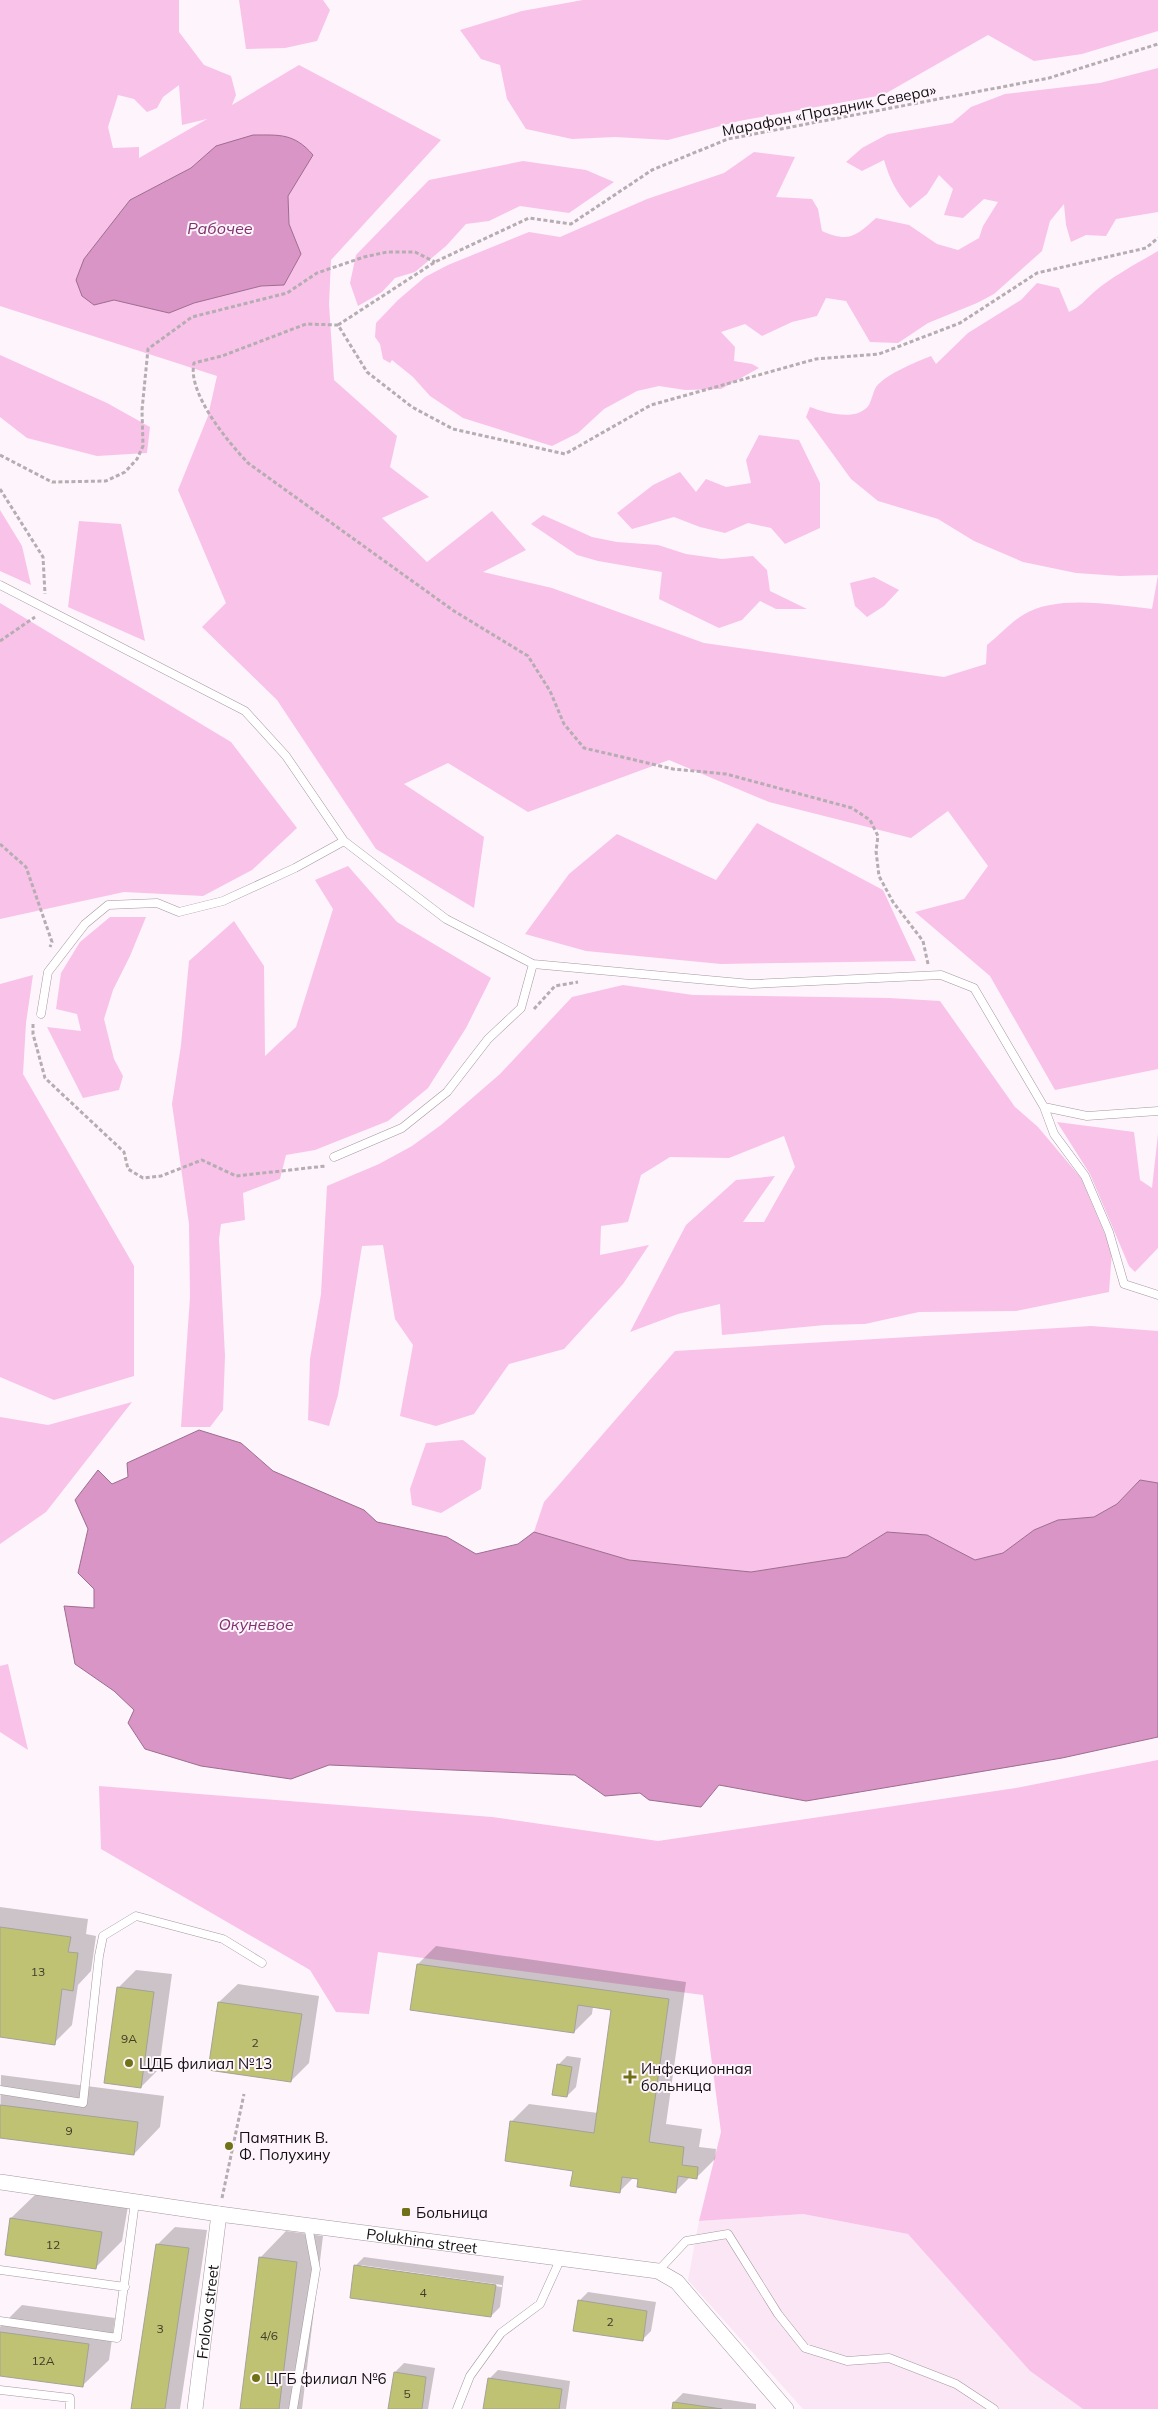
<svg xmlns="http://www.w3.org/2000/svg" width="1158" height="2409" viewBox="0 0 1158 2409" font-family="Mulish,sans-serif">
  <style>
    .built { fill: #fae6f4 }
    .green { fill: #f9c2e9; fill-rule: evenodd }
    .water { fill: #d895c6; stroke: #9d6d90 }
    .shadow { fill: #0003; fill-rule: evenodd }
    .building { fill: #c0c273; stroke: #a2a397 }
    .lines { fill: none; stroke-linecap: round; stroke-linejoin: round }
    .lane-casing { stroke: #a498a0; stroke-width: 9 }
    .street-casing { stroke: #a498a0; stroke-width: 16 }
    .path { stroke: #b5adb2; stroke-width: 3; stroke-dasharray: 4 2.5; stroke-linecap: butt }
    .lane { stroke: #fff; stroke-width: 8 }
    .street { stroke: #fff; stroke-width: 15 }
    .poi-dot { fill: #717217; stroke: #fef4fb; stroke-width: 2 }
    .labels { text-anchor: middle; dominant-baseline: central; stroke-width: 4; stroke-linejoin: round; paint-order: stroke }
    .number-label { font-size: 12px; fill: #3e3c2a }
    .street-label { font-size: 15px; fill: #130f12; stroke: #fef4fb }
    .poi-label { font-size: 15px; fill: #130f12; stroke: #fef4fb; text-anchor: start }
    .water-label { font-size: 16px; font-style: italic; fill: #80316e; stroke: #fef4fb }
  </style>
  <rect width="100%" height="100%" fill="#fef4fb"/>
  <path class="built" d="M803,2214L908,2234L1030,2371L1083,2409H803L688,2280L699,2221Z"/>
  <path class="green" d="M0,0H179V32L204,65L231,76L236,95L232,105L299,65L441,140L331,260L329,304L334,380L397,436L390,467L429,497L382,518L427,562L492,511L526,550L483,572L552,588L704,643L944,677L986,664L987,645C999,636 1010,623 1023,615C1056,594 1115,605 1152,609L1158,575L1120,576L1076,573L1023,562L974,541L938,519L878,501L851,479L806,417L810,407C826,413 857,422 869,405C872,399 873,392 876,387C886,374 916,362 931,356L936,364L968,333L1021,300L1037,283L1059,288L1069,312C1080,307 1085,300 1094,292C1113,276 1136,264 1158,251V1069L1055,1090L990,976L915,912L964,899L988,866L948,811L911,838L769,802L669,760L528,812L448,763L404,784L484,837L474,908L376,849L277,700L202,627L226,603L178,490L208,416L217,376L0,306ZM179,85L182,125L207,119L139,158V147L113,148L108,127L118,95L134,99L147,112L157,108L163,97ZM216,146L287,196L289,224L301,254L284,285L261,286L194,303L169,313L114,300L109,228L130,200L191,168Z
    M239,0H323L330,10L317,41L285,48L246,49Z
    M583,0H1158V31L1082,54L1034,61L988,35L883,95L739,121L668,140L615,137L572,139L526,129L507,99L500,65L481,59L460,30L522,11Z
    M1158,68V212L1116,219L1106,236L1086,235L1071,242L1066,225L1064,204L1050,221L1042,251L994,294L977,303L928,323L898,343L870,342L846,301L826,298L817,316L792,322L762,336L745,324L721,332L735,347L734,361L752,364L759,368L721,389L685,390L659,386L637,391L604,409L578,433L552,446L463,418L430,396L413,377L392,360L390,363L383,359L380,344L375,337L376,323L398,300L425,277L448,265L529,232L560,237L647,199L724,173L754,152L795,157L776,197L812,199L818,209L822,231C849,243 856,236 876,218L909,225L937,244L958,250L979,238L983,226L998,202L984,199L963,218L944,215L953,189L939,175L927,194L910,208C896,192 890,180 884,160L862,171L846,162L862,148L888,134L952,123L971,107L1005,94L1100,83Z
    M523,161L586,170L614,182L569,213L520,206L489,221L466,224L446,246L415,272L395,278L382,292L358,306L350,283L356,255L429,180Z
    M0,355L107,403L150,427L147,453L97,456L27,438L0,417Z
    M759,435L799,440L820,483V528L785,544L771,528L748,523L725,533L700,527L674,517L632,529L617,513L653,485L680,472L696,492L706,479L726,487L751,483L746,460Z
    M0,510L22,546L31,585L0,571Z
    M543,515L592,537L617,542L658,545L686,554L722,559L753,556L767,570L770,591L807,609H776L760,601L742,620L719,628L659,599L662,572L598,561L577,555L531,524Z
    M79,521L121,524L145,641L68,607Z
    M874,577L899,590L884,606L867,617L855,606L850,583Z
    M0,603L231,742L297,828L252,870L203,896L124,892L0,919Z
    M757,823L883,890L916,961L721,964L586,951L525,934L569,874L617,834L716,880Z
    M348,866L397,922L491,978L466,1028L428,1088L388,1121L315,1150L286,1155L280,1179L243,1193L245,1220L221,1224L219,1239L225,1356L223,1410L210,1427H181L190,1297L189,1224L172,1104L181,1045L189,961L234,921L264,966L265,1056L296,1027L333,909L315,880Z
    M110,917H146L130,956L113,990L104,1019L114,1059L123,1076L119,1090L83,1098L47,1027L81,1031L77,1014L56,1009L61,973L80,942Z
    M33,975L26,1023L23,1074L134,1266V1376L54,1400L0,1377V984Z
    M623,985L693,995L889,998L940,1001L1015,1107L1038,1127L1081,1178L1112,1251L1109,1292L1016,1311L919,1312L865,1324L825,1325L722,1335L720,1304L678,1314L630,1332L686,1225L736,1180L775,1176L743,1222H764L795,1167L784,1136L729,1158L670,1157L641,1175L628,1222L601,1226L600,1255L649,1245L623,1284L564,1349L509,1364L474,1414L436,1426L400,1416L413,1345L395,1319L383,1245L362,1246L338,1395L329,1426L308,1420L310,1359L321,1294L327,1186L379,1164L412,1146L441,1125L500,1074L572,997Z
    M1057,1122L1134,1132L1140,1180L1152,1188L1158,1134V1248L1135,1272L1129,1266L1090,1174Z
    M1091,1326L1158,1331V1483L1140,1480L1117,1504L1094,1517L1058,1520L1034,1530L1003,1553L975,1560L927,1535L887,1532L847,1557L751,1572L629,1560L534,1532L544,1502L675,1351Z
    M132,1402L46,1512L0,1544V1417L48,1425Z
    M463,1440L486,1458L481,1489L441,1513L412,1505L410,1489L426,1443Z
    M8,1664L28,1750L0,1732V1666Z
    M1158,1760V2409H1083L1030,2371L908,2234L803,2214L699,2221L721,2132L703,1995L378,1952L369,2014L336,2012L310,1970L101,1849L99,1786L492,1817L658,1841L1016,1788Z"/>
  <path class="water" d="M253,135C280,135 294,133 313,155L288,196L289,224L301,254L284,285L261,286L194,303L169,313L114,300L94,305L82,296L76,280L84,259L130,200L191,168L216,146Z
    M199,1430L241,1443L273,1471L364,1510L377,1522L447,1537L476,1554L518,1544L534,1532L629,1560L751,1572L847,1557L887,1532L927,1535L975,1560L1003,1553L1034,1530L1058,1520L1094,1517L1117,1504L1140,1480L1158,1483V1737L1062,1758L806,1801L719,1785L701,1807L649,1800L640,1793L605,1796L575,1775L329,1765L291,1779L201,1766L145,1749L128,1723L134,1710L114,1691L75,1664L64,1606L94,1608V1589L78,1573L88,1529L75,1500L98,1470L112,1484L128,1477L127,1463Z"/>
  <path class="shadow" d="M0,1907L88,1919L86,1934L96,1936L91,1971L78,1985L72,2025L54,2043L0,2036Z
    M436,1946L686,1982L666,2124L702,2129L699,2147L716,2149L715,2159L697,2177L691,2176L676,2191L633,2178L619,2192L511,2122L529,2104L598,2113L613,2009L593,2006L592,2014L574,2032L418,1964Z
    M136,1970L172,1974L159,2069L141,2087L118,1988Z
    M238,1984L319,1996L309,2063L291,2081L219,2002Z
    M567,2056L581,2058L576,2087L567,2096L558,2065Z
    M1,2075L164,2096L160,2127L134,2154L0,2137Z
    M38,2192L128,2206L122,2241L96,2267L7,2254L11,2218Z
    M175,2227L207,2230L180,2409H132L157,2245Z
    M286,2231L323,2236L302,2409H241L260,2258Z
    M364,2257L504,2276L500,2307L491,2316L355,2266ZM361,2265L502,2285V2287L361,2267Z
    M588,2292L656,2302L651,2331L642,2340L579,2301Z
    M22,2305L115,2318L109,2360L82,2386L0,2374V2327Z
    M404,2363L435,2368L428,2409H389L395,2372Z
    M498,2370L570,2381L566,2409H484L489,2379Z
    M683,2393L756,2404V2409H673L674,2402Z"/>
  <path class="building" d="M0,1927L71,1937L68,1952L78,1953L73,1991L62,1989L55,2045L0,2037Z
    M417,1964L669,1999L649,2142L684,2147L682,2165L698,2167L697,2179L678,2176L676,2193L637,2187L638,2179L622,2177L620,2193L570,2186L573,2171L505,2161L510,2121L594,2133L611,2010L578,2005L574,2033L410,2010Z
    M117,1987L154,1992L141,2088L104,2083Z
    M218,2002L302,2014L291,2082L208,2070Z
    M557,2064L572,2067L567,2097L552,2095Z
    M0,2105L138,2122L134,2155L0,2138Z
    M10,2218L102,2232L96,2269L5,2255Z
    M156,2244L189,2248L165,2409H131Z
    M259,2257L297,2262L279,2409H240Z
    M354,2265L496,2285L491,2317L350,2298Z
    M578,2300L647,2311L643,2341L573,2331Z
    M0,2332L89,2344L83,2387L0,2376Z
    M394,2372L426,2377L422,2409H388Z
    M488,2378L562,2389L559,2409H483Z
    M673,2402L722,2409H672Z"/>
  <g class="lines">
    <defs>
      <path id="lane" d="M0,585L245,711L286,756L344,841L446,919L533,964L751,984L941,975L974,988L1044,1107L1087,1116L1158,1111
        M41,1014L48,972L85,924L108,905L157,903L179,912L223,901L295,868L344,841
        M1044,1107L1054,1134L1085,1176L1109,1232L1124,1284L1158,1295
        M334,1157L402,1128L447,1092L488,1039L521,1008L533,964
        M0,2090L83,2103L99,1956L103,1936L136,1916L223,1939L262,1963
        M0,2270L125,2287
        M658,2271L686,2241L728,2234L778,2314L805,2348L847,2361L889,2358L956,2384L994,2409
        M0,2321L117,2338L135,2202
        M0,2390L70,2398V2409
        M293,2409L316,2269L308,2226
        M457,2409L470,2376L501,2333L540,2304L560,2260"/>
      <g id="street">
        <path id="s1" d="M0,2182L219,2214L658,2271L677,2282L786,2409"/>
        <path id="s2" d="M195,2409L219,2214"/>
      </g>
    </defs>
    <use href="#lane" class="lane-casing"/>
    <use href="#street" class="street-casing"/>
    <path class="path" d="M338,325L435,262L529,218L571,224L652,170L728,139L1049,78L1158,44
      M0,455L52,482L106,481L125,472L137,459L143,446L142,410L148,349L192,317L287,293L317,273L364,257L387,252H415L435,262
      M0,489L43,557L45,594
      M0,641L35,617
      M0,844L26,867L52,942L50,947
      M928,964L923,941L893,902L879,876L876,851L878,836L870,820L852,808L726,774L673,769L584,748L564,724L550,691L528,656L454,611L248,463C228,442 187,393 194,363L222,356L306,324L338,325L367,372L412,407L453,429L565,454L651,405L816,359L879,354L960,323L1037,273L1146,248L1158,238
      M534,1009L555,986L578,982
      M33,1024V1034L45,1078L124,1152L128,1169L143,1178L161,1176L202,1160L236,1176L326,1166
      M222,2198L244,2094"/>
    <use href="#lane" class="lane"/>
    <use href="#street" class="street"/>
  </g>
  <g class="poi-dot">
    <circle cx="129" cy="2063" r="5"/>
    <path d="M627.5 2069.5h5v5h5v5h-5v5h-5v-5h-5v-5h5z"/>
    <circle cx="229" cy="2146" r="5"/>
    <rect x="401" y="2207" width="10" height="10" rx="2.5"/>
    <circle cx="256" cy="2378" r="5"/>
  </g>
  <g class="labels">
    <g class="number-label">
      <text x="38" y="1971">13</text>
      <text x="129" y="2038">9А</text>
      <text x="255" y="2042">2</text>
      <text x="69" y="2130">9</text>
      <text x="53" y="2244">12</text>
      <text x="423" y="2292">4</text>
      <text x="610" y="2321">2</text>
      <text x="160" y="2328">3</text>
      <text x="269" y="2335">4/6</text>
      <text x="43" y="2360">12А</text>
      <text x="407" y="2393">5</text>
    </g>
    <g class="street-label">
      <text transform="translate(829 110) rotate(-11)">Марафон «Праздник Севера»</text>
      <text stroke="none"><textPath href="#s1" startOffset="426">Polukhina street</textPath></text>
      <text stroke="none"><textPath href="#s2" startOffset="98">Frolova street</textPath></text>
    </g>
    <g class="poi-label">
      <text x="139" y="2063">ЦДБ филиал №13</text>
      <text x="641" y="2068">Инфекционная<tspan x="641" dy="17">больница</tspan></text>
      <text x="239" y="2137">Памятник В.<tspan x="239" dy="17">Ф. Полухину</tspan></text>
      <text x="416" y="2212">Больница</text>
      <text x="266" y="2378">ЦГБ филиал №6</text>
    </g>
    <g class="water-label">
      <text x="220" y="228">Рабочее</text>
      <text x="256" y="1624">Окуневое</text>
    </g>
  </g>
</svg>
